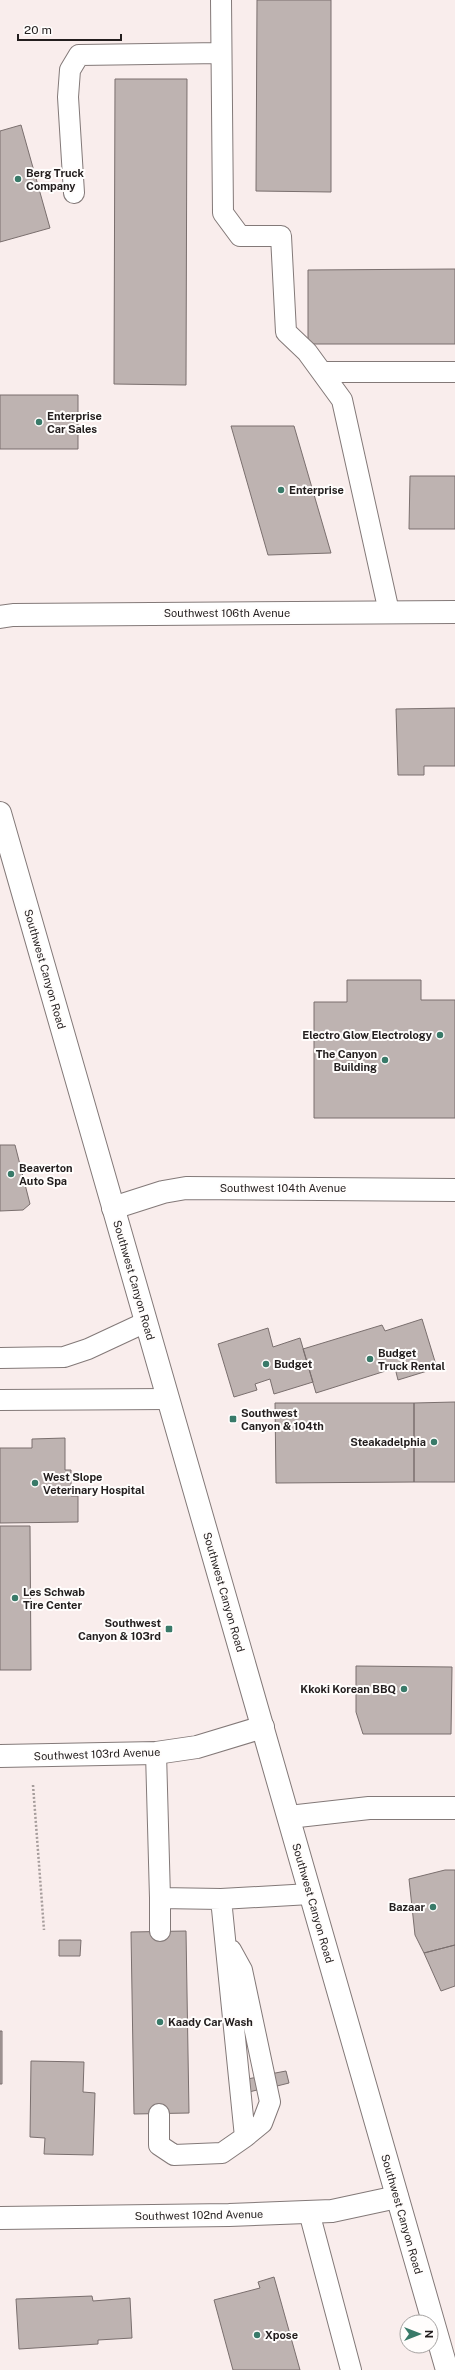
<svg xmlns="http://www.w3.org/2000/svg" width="455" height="2370" viewBox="0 0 455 2370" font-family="'Public Sans',sans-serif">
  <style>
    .building { fill: #beb3b1; stroke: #7a6f6e }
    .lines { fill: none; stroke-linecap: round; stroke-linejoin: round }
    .service-casing { stroke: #837978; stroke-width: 22 }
    .minor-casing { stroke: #837978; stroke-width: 24 }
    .secondary-casing { stroke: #837978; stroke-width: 24 }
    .path { stroke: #a69d9c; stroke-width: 2.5; stroke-dasharray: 2 2; stroke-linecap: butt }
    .service { stroke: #fff; stroke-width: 20 }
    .minor { stroke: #fff; stroke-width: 22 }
    .secondary { stroke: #fff; stroke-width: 22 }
    .poi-dot { fill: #397a69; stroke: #fffdfc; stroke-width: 1.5 }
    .labels { text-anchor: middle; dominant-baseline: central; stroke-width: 4; stroke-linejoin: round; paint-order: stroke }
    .poi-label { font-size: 11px; font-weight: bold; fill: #231e1e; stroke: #fffdfc; text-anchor: start }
    .street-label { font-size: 11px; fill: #231e1e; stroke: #fffdfc }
  </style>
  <rect width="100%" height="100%" fill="#f9edec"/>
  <path class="building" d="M257,0H331V192L256,191Z
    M115,79H187L186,385L114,384Z
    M21,125L50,228L0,242V131Z
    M455,269V344H308V270Z
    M0,395H78V449H0Z
    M231,426H294L331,553L268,555Z
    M410,476H455V529H409Z
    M455,708V766H424V775H398L396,709Z
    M347,980H421V1000H455V1118H314V1002H347Z
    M0,1145H15L30,1204L23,1210L0,1211Z
    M422,1319L437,1368L398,1380L395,1368L316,1393L303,1349L382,1325L385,1331Z
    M268,1328L273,1347L300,1338L313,1382L274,1394L270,1379L255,1384L257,1390L234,1397L218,1344Z
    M455,1402V1482H414V1403Z
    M275,1403H414V1482L276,1483Z
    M65,1438V1470H71V1496H78V1522L0,1523V1448H32V1439Z
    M0,1526H30L31,1670H0Z
    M356,1666L452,1667L451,1734H363L356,1712Z
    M445,1870H455V1945L424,1953L415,1935L409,1879Z
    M186,1931L189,2113L134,2114L131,1932Z
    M59,1940H81L80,1956H59Z
    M455,1945V1986L441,1991L424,1953Z
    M0,2031H2V2084H0Z
    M31,2061L84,2062L83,2092L95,2093L93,2155L44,2154L45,2138L30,2137Z
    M286,2071L289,2083L273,2087L270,2074Z
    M258,2077L261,2089L245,2093L242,2080Z
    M274,2277L300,2370H233L214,2300L260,2288L258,2282Z
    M92,2296L93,2301L130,2298L132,2338L98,2340V2344L19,2349L16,2299Z"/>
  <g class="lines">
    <defs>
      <path id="service" d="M221,0L223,213L240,236H281L286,332L307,352L342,400L389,612
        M74,193L68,97L70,70L79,55L221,53
        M322,372H455
        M0,1358L64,1357L88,1349L146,1322
        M0,1400L168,1399
        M156,1753L160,1898L221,1899L310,1894
        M160,1898V1931
        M231,1950L242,1970L270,2102L262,2123L245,2137
        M159,2114V2145L174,2155L222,2153L245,2137L221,1899
        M309,2212L351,2370"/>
      <path id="minor" d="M0,617L13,615L455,612
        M113,1208L163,1192L186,1188L455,1190
        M0,1756L156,1753L197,1747L263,1727
        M289,1817L369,1808H455
        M0,2218L229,2215L332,2211L397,2197"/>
      <path id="secondary" d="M0,813L447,2370"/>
    </defs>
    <use href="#service" class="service-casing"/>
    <use href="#minor" class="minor-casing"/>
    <use href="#secondary" class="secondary-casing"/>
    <path class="path" d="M33,1785L44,1930"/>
    <use href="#service" class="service"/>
    <use href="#minor" class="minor"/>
    <use href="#secondary" class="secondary"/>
  </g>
  <g class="poi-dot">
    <circle cx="18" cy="179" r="4"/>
    <circle cx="39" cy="422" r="4"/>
    <circle cx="281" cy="490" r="4"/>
    <circle cx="440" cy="1035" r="4"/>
    <circle cx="385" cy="1060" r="4"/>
    <circle cx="11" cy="1174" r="4"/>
    <circle cx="370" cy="1359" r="4"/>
    <circle cx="266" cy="1364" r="4"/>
    <rect x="229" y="1415" width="8" height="8" rx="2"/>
    <circle cx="434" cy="1442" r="4"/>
    <circle cx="35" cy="1483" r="4"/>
    <circle cx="15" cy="1598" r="4"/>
    <rect x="165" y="1625" width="8" height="8" rx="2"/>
    <circle cx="404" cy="1689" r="4"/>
    <circle cx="433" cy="1907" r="4"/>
    <circle cx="160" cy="2022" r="4"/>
    <circle cx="257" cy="2335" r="4"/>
  </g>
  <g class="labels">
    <g class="poi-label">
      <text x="26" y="173">Berg Truck<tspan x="26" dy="13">Company</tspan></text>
      <text x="47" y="416">Enterprise<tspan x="47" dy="13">Car Sales</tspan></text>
      <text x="289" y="490">Enterprise</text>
      <text x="432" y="1035" text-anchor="end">Electro Glow Electrology</text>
      <text x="377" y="1054" text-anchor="end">The Canyon<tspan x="377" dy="13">Building</tspan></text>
      <text x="19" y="1168">Beaverton<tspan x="19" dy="13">Auto Spa</tspan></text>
      <text x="378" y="1353">Budget<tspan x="378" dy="13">Truck Rental</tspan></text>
      <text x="274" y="1364">Budget</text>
      <text x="241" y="1413">Southwest<tspan x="241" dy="13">Canyon &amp; 104th</tspan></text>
      <text x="426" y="1442" text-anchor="end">Steakadelphia</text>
      <text x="43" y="1477">West Slope<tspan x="43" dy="13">Veterinary Hospital</tspan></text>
      <text x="23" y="1592">Les Schwab<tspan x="23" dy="13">Tire Center</tspan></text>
      <text x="161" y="1623" text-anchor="end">Southwest<tspan x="161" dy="13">Canyon &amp; 103rd</tspan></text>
      <text x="396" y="1689" text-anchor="end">Kkoki Korean BBQ</text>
      <text x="425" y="1907" text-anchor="end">Bazaar</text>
      <text x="168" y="2022">Kaady Car Wash</text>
      <text x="265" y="2335">Xpose</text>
    </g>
    <g class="street-label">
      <text x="227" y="613">Southwest 106th Avenue</text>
      <text transform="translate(45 969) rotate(74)">Southwest Canyon Road</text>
      <text x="283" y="1188">Southwest 104th Avenue</text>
      <text transform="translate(134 1280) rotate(74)">Southwest Canyon Road</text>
      <text transform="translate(224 1592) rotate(74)">Southwest Canyon Road</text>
      <text transform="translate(97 1754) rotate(-2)">Southwest 103rd Avenue</text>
      <text transform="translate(313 1903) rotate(74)">Southwest Canyon Road</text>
      <text transform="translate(402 2214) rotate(74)">Southwest Canyon Road</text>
      <text transform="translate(199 2215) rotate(-1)">Southwest 102nd Avenue</text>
    </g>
  </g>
  <g transform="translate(419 2334) rotate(90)"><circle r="19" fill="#fffdfc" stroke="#a7a4a3"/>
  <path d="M0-3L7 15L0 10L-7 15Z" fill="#397a69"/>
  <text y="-6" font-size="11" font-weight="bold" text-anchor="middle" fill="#231e1e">N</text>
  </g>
  <path d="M18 34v6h103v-6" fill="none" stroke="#231e1e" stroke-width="2"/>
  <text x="24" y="34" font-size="12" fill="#231e1e" stroke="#fffdfc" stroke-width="3" paint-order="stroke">20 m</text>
</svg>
